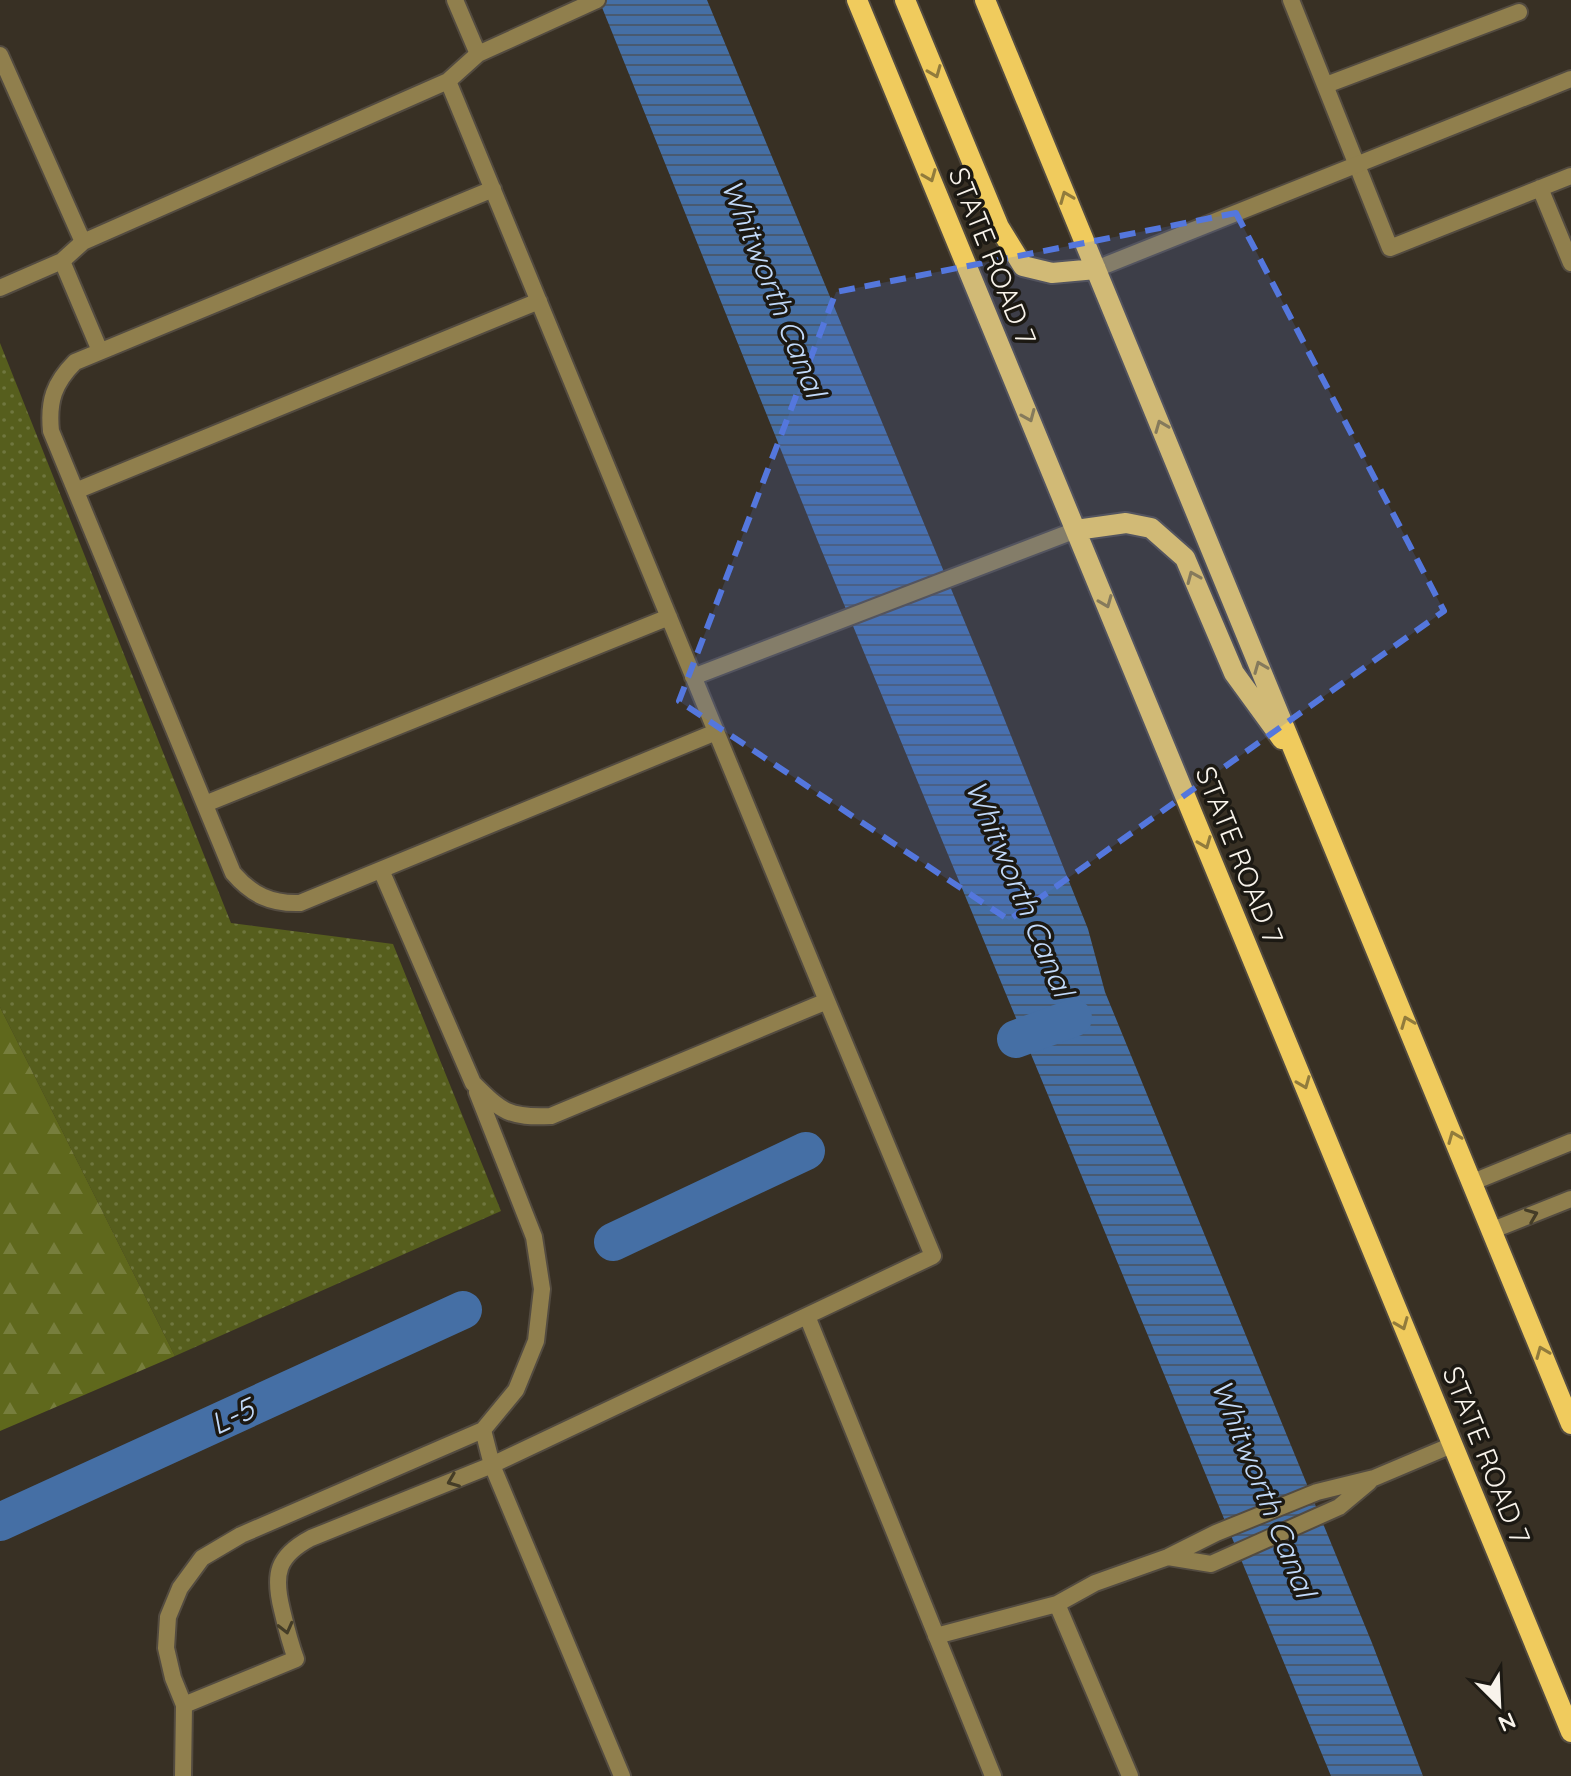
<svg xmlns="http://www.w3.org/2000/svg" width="1571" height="1776" viewBox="0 0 1571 1776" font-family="Quicksand,sans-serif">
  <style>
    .grass { fill: url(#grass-dots) }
    .forest { fill: url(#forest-firs) }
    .water { fill: url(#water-rules) }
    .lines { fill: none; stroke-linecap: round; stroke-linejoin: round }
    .canal { stroke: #456fa5; stroke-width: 38 }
    .lane-casing { stroke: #534b40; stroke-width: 20 }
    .street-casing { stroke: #534b40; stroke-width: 20 }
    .primary-casing { stroke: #534b40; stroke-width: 24 }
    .lane { stroke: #907f4d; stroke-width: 16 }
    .street { stroke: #907f4d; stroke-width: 16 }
    .primary { stroke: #f0cb5d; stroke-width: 20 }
    .oneway { stroke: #917b3c }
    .oneway2 { stroke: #453d27 }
    .marked { fill: #5477dd; fill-opacity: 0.2; stroke: #5477dd; stroke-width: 6; stroke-dasharray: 16 10; stroke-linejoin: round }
    .labels { text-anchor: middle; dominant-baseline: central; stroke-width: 7; stroke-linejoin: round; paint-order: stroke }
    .street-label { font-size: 28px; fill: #f8f3eb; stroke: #1c1913 }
    .water-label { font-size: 30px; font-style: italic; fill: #c2dafa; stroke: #1c1913 }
  </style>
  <defs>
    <pattern id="grass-dots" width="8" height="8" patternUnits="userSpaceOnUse" patternTransform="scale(2)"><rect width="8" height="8" fill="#565e1d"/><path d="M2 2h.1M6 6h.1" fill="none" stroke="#6f763e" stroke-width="1.8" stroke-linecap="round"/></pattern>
    <pattern id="forest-firs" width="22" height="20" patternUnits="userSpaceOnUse" patternTransform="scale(2)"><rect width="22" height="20" fill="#5f681c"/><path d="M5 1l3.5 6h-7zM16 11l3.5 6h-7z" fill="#777e3d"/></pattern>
    <pattern id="water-rules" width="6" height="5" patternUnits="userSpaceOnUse" patternTransform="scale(2)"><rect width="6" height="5" fill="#456fa5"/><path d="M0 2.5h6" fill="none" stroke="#485a71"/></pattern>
  </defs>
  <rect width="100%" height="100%" fill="#383024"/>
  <path class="grass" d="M0,343L231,923L393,944L501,1211L175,1356L0,1007Z"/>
  <path class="forest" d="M0,1007L175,1356L0,1431Z"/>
  <path class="water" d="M599,0H707L988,678L1088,929L1105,992L1372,1643L1423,1776H1331L821,549Z"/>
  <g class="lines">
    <path class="canal" d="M1016,1039L1073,1018
      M613,1242L806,1151
      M0,1522L463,1310"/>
    <defs>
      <path id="lane" d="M455,0L478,54
        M1291,0L1390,248L1571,176
        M0,55L83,242
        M1326,85L1519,12
        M1540,188L1571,263
        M493,189L75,362C54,383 48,401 51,431L233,873C252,895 271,904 300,903L716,732
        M62,261L100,351
        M0,288L62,261L83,242L448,81L478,54L597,0
        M78,490L539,301
        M693,677L1076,530
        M205,804L669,617
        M381,870L473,1083C502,1112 509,1118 551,1116L827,1001L448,81
        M807,1316L993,1776
        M1168,1557L1211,1564L1339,1507L1369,1482
        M1057,1604L1130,1776
        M936,1636L1057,1604L1095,1583L1168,1557L1216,1533L1317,1492L1374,1478L1452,1445
        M184,1705L296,1659C290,1643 286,1627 282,1610C273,1574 277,1556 311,1538L492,1465L483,1430
        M183,1776L184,1705L173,1678L166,1648L168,1617L180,1588L202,1558L241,1535L483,1430L516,1390L536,1341L542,1289L534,1237L477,1092
        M622,1776L492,1465L933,1256L827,1001"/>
      <path id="street" d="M1096,269L1571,79
        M1473,1182L1571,1142
        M1493,1230L1571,1199"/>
      <path id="primary" d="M857,0L1571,1732
        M905,0L999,227L1023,266L1052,273L1096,269
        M985,0L1571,1424
        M1076,530L1126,523L1151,528L1185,558L1234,673L1282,739"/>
    </defs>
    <use href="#lane" class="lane-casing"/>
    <use href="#street" class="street-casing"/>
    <use href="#primary" class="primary-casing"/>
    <use href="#lane" class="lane"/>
    <use href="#street" class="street"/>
    <use href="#primary" class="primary"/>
  </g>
  <defs><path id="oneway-chevron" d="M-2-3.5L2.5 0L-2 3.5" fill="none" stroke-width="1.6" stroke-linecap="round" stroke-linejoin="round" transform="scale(2)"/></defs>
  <g class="oneway">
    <use href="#oneway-chevron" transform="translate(935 72) rotate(68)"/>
    <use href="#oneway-chevron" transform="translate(930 176) rotate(68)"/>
    <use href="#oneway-chevron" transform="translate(1066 197) rotate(-112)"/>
    <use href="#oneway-chevron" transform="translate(1029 416) rotate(67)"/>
    <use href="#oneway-chevron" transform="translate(1161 426) rotate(-112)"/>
    <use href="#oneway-chevron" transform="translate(1193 577) rotate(-113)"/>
    <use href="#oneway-chevron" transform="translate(1106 602) rotate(68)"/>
    <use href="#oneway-chevron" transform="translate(1260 667) rotate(-112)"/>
    <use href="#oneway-chevron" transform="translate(1205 843) rotate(68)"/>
    <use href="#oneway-chevron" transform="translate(1407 1022) rotate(-112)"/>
    <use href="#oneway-chevron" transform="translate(1304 1083) rotate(68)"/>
    <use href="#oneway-chevron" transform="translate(1454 1137) rotate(-112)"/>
    <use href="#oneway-chevron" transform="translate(1402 1324) rotate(68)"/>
    <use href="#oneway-chevron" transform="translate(1542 1352) rotate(-112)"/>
  </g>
  <g class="oneway2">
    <use href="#oneway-chevron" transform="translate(1532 1215) rotate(-22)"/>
    <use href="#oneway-chevron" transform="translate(453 1481) rotate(158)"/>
    <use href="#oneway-chevron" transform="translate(286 1628) rotate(76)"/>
  </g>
  <path class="marked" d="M1236,213L1444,611L1009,920L679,701L836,292Z"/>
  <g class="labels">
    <g class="street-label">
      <text transform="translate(993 256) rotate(68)">STATE ROAD 7</text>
      <text transform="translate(1240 855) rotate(68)">STATE ROAD 7</text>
      <text transform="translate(1487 1455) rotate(68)">STATE ROAD 7</text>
    </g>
    <g class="water-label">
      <text transform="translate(774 288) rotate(68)">Whitworth Canal</text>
      <text transform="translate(1020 888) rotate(67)">Whitworth Canal</text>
      <text transform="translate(232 1416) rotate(-25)">L-5</text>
      <text transform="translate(1264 1488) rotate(68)">Whitworth Canal</text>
    </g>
  </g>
  <g transform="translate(1499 1704) rotate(156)" stroke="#1c1913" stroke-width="6" paint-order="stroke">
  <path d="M0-6L14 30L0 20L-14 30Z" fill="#f8f3eb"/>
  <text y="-12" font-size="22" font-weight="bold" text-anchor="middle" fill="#f8f3eb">N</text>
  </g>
</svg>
